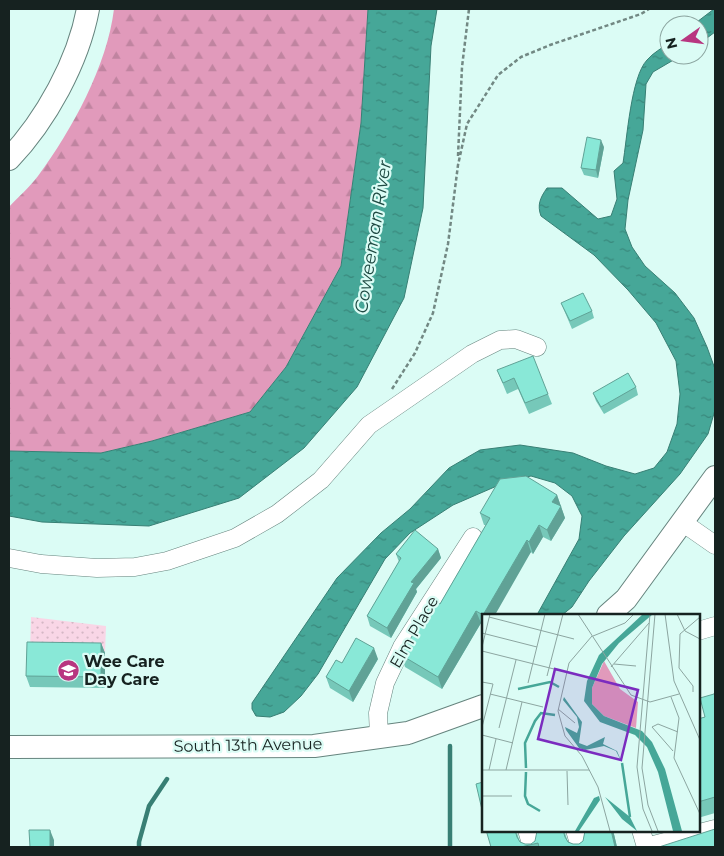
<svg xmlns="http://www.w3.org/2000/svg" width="724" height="856" viewBox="0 0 724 856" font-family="Montserrat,sans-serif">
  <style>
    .forest { fill: url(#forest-firs) }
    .park { fill: url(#park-dots) }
    .water { fill: url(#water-ripples); stroke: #387f74 }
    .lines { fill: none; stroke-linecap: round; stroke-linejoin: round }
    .stream { stroke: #387f74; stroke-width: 4.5 }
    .minor-casing { stroke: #66847e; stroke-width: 19 }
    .major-casing { stroke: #66847e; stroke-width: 24 }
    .path { stroke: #728883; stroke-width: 2.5; stroke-dasharray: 4 2.5; stroke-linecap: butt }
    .minor { stroke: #fff; stroke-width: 18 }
    .major { stroke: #fff; stroke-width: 22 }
    .wall { fill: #76c8b9 }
    .shaded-wall { fill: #60a296 }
    .building { fill: #89e8d7; stroke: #60a296 }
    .labels { text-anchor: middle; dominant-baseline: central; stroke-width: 4.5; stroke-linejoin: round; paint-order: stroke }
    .street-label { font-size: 16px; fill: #162220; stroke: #dbfcf5 }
    .poi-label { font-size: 16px; font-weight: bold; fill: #162220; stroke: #dbfcf5; text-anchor: start }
    .water-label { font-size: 18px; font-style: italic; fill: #1f4a43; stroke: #dbfcf5 }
    .inset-river { fill: none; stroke: #46a798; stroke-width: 2.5 }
    .inset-road { fill: none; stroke: #8ca5a0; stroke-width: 1 }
    .view { fill: #7b2cbf; fill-opacity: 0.15; stroke: #7b2cbf; stroke-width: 2.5 }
    .inset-edge { fill: none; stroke: #162220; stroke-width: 2.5 }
  </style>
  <defs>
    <pattern id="forest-firs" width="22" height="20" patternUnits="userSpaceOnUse" patternTransform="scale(1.25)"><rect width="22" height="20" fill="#e19abb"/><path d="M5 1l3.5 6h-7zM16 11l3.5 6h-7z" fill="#c084a0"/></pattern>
    <pattern id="park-dots" width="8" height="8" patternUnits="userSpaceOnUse" patternTransform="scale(1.25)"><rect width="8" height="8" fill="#f9d6e6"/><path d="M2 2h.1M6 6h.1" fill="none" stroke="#d5b7c5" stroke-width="1.8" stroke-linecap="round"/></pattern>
    <pattern id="water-ripples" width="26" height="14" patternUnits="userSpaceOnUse" patternTransform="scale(1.25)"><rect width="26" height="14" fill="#46a798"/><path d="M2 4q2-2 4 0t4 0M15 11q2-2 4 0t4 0" fill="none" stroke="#39887c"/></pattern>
  </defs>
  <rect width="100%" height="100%" fill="#dbfcf5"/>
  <path class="forest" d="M114,9H368L361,123L341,266L286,367L250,412L152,441L101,453L9,451V207C18,197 30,187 38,176C72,130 107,66 114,9Z"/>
  <path class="park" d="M31,617L106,626L105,653L30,652Z"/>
  <path class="water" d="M368,9H437L431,46L423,208L404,298L357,387L304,448L239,498L149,526L42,522L9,516V451L101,453L152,441L250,412L286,367L341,266L361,123Z
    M714,9H715V32L699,44V25H693Z
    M669,43V55H682L653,72L646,84L643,130L628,200L625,229L632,247L645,266L675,293L694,318L707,347L715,369V410L708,434L680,474L624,536L589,581L572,607L562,615H538V613L579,539L582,516L572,496L555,483L531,476L506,482L453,505L410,533L385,559L318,674L301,696L284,712L270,717L256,716L252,709V703L337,578L381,533L410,509L449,468L480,450L520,445L573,453L606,466L635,474L654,468L667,452L677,424L680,394L676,361L656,323L628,290L594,255L541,216C537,205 540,198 547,188H562L598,219L611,216L617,199L614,171L623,163C627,139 631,77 647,60C653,53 662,48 669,43Z"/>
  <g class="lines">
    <path class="stream" d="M139,847V842L149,806L167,779
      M450,847V746"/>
    <defs>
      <path id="minor" d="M682,522L715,545
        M9,558L41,564L97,568L135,567L167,561L235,538L277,514L321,480L369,425L472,354L500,340L516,339L537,347
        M698,631L715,626
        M379,737L378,713L385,683L402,647L473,537
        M527,830L532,847
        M575,830L580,847
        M641,830L646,847L715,829"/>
      <path id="major" d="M9,159C46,120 78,62 88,9
        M608,615L626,599L715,477
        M9,747L314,746L408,733L483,706"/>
    </defs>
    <use href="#minor" class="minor-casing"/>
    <use href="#major" class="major-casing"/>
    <path class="path" d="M458,156L462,67L469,9
      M392,389L415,353L433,313L448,244L458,165L467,124L498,75L521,57L550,45L641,14L649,9"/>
    <use href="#minor" class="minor"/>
    <use href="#major" class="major"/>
  </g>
  <path class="wall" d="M604,147L598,178L584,175L581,168Z
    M561,303L592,311L594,318L572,329Z
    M497,370L548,394L552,404L529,414L518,389L507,394Z
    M636,387L638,395L604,414L596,401L593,393Z
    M557,495L565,518L551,541L543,537L533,554L531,552L483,615V624L481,623L442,689L405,667L401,655L440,604L486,525H484L480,513Z
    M438,549L441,558L416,589L417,592L391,638L370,626L367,616L399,562L396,554Z
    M101,643L105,653V688L30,687L26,676Z
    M378,659L353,702L330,688L326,677L342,663Z
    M715,692V813L698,818V719L705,717Z
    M585,830H613L617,847H491L517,833L520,842L525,844H531L565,833L568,842L573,844H579L583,841L585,831Z"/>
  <path class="shaded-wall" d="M601,140L604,147L598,178L596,170Z
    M557,495L565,518L551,541L547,530L552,502Z
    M539,525L543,537L533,554L529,542Z
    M527,540L531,552L495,615H483Z
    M438,549L441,558L416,589L417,592L391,638L387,628L411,582Z
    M476,611L481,623L442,689L438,677Z
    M101,643L105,653V688L101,677Z
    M374,648L378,659L353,702L349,691Z
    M50,830L54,840V847H50Z
    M611,830H613L617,847H615Z"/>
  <path class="building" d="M587,137L601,140L596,170L581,168Z
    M583,293L592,311L570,321L561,303Z
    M533,356L548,394L525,403L514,378L503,383L497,370Z
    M628,373L636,387L601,407L593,393Z
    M526,476L557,495L552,502L561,506L547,530L539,525L529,542L527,540L483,615L476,611L438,677L401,655L433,600L440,604L490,518L480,513L500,479Z
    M415,530L438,549L411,582L414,583L387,628L367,616L401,558L396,554Z
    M356,638L374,648L349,691L326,677L336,660L342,663Z
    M27,642L101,643V677L26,676Z
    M715,692V797L698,802V719L705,717L700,698L714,694Z
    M483,782V814L476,784Z
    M715,829V847H659Z
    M29,830H50V847H30Z
    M486,830H515L517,837L520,842L525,844H531L535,841L537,831V830H563L565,837L568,842L573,844H579L583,841L585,831V830H611L615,847H539L538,843L521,847H491Z"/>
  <defs>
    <symbol id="school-disc" viewBox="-11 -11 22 22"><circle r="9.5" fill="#b83680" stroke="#dbfcf5"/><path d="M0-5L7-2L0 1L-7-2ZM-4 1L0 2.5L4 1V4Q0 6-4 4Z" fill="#fff"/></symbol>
  </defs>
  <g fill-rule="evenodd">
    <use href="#school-disc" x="56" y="658" width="25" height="25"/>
  </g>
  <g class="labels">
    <g class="street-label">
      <text transform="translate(414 632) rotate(-60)">Elm Place</text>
      <text transform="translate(248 745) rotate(-1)">South 13th Avenue</text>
    </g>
    <g class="poi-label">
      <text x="84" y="661">Wee Care<tspan x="84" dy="18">Day Care</tspan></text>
    </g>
    <g class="water-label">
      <text transform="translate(373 237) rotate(-81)">Coweeman River</text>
    </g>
  </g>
  <g transform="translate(482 614)">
    <rect width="218" height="218" fill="#dbfcf5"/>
    <path d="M122,47L138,75L156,88L154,114L122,102L110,90V74Z" fill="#e19abb"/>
    <path d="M161,0H171L137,29L120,50L110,74V90L122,102L160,117L170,128L183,155L200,217H191L176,158L165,133L153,121L118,108L102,87L105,67L117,41ZM82,83L100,108L97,129L105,132L123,123L121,130L135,137L140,149L134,137L122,132L103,136L97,134L84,116L83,113L95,119L97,113L95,103L81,86ZM117,182L118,186L97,217H93L112,184ZM123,183L148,203L155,217L140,205Z" fill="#46a798"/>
    <path class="inset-river" d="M36,75L68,68L77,73M140,149L148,203M44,154L43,129L53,107L59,99L73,101M44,158L43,182L46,190L58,197"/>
    <path class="inset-road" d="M96,0L149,81L168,88L197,80M168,0L155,153L161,195L170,217M173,0L160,154L166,191L176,217M183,0L192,67L218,126M195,0L203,17L218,25M7,3L92,25M0,19L55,33M110,22L87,49L76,97L83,122L100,142L116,173L128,217M111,22L143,9L152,0M0,33L8,0M0,37L84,58M132,50L154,52M129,53L167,9M65,62L81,0M0,68L11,70L0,113M46,69L63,0M211,78V72L197,54L198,20L218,3M8,80L61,93M189,83L197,104L192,144L218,200M76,95L93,109M17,114L34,46M0,121L31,129M191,137L170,113L176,110L196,118M0,156H107M7,156L14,125M24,156L40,88M85,157L86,191M0,182H30"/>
    <path class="view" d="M73,55L156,76L139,146L56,125Z"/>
    <rect width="218" height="218" class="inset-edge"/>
  </g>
  <rect width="724" height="856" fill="none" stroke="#162220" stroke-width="20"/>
  <g transform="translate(684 40) rotate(256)"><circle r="24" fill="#dbfcf5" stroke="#8ca5a0"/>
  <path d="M0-4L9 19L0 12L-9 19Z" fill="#b83680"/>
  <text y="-8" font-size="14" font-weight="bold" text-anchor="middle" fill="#162220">N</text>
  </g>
</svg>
